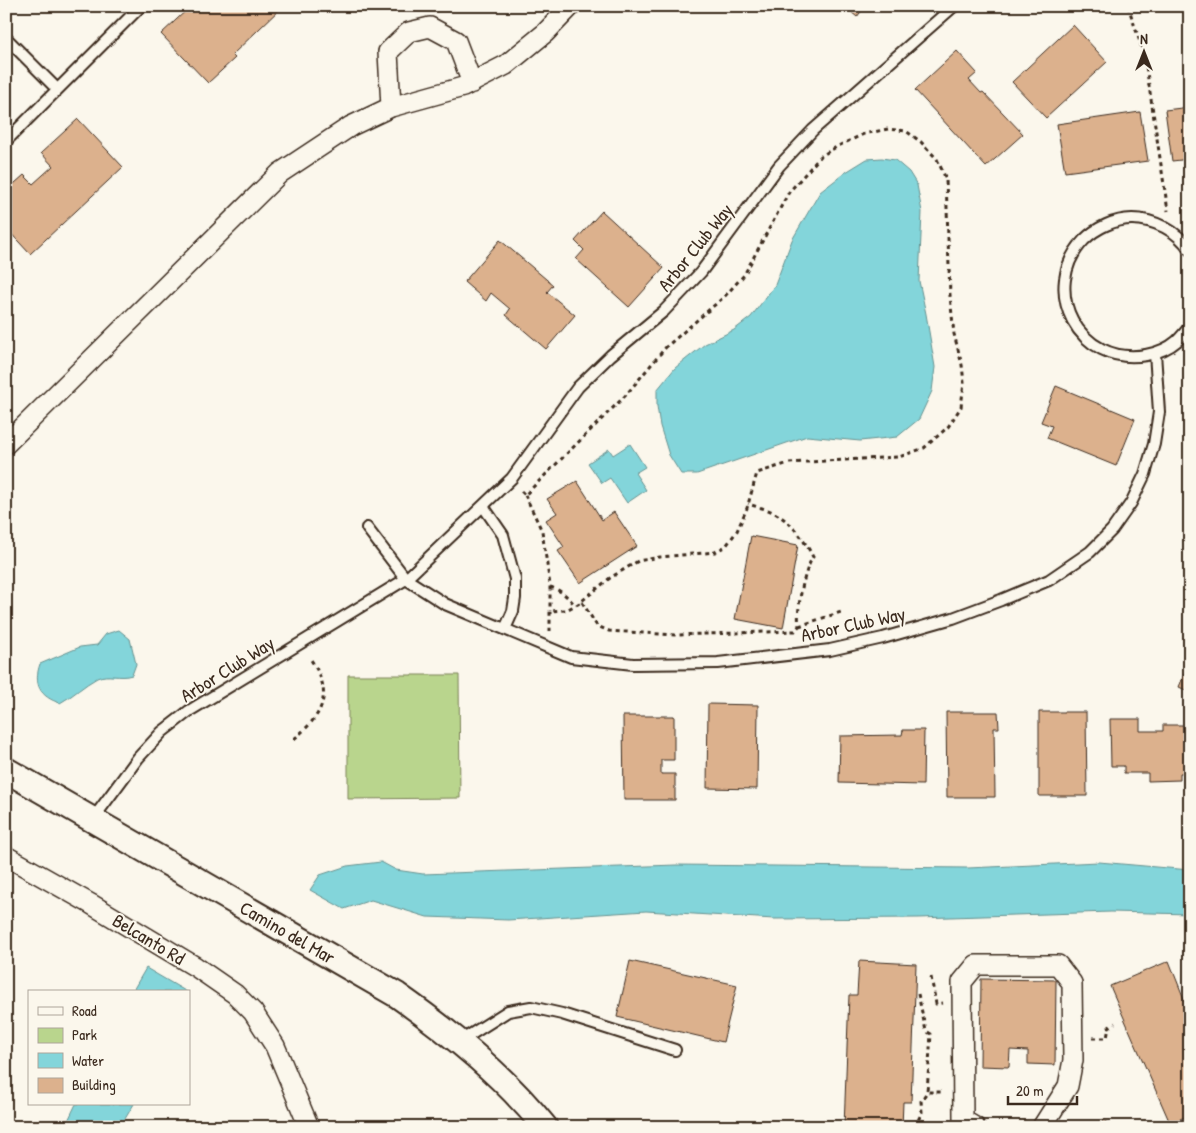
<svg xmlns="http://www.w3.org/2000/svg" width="1196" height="1133" viewBox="0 0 1196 1133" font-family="'Patrick Hand',sans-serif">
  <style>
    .green { fill: #b9d58d; stroke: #7a8056 }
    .water { fill: #83d5da; stroke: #66918f }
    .building { fill: #dcb18d; stroke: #3b2a1e }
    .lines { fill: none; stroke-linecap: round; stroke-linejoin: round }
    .service-casing { stroke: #3b2a1e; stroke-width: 14 }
    .minor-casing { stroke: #3b2a1e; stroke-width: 22 }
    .tertiary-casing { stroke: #3b2a1e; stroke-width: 28 }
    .path { stroke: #3b2a1e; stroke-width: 3; stroke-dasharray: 4 4; stroke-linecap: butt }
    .service { stroke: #fbf7ec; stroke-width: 10 }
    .minor { stroke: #fbf7ec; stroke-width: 19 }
    .tertiary { stroke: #fbf7ec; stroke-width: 24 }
    .labels { text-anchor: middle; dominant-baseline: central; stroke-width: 4; stroke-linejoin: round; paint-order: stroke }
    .street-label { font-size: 19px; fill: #3b2a1e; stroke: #fbf7ec }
  </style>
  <rect width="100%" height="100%" fill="#fbf7ec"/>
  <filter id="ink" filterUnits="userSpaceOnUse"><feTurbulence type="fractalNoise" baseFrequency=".02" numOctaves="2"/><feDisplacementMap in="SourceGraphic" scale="10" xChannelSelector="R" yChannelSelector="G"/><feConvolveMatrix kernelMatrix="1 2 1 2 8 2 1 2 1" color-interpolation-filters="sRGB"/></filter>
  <g filter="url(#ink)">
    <path class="green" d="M348,675H459L460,798L348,799Z"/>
    <path class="water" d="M882,158L895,160L909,172L917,185L922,212L919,281L926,314L935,367L932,391L919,419L897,437L860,441L807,436L697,474H681L669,455L660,426L657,406V390L675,368L705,344L734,330L751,317L775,285L792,240L820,192L846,172L867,159Z
      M630,444L645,467L635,473L646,490L627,503L610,478L602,483L588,463L609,449L613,455Z
      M119,630L130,639L136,664L132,675C120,679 108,673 97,678C84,685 73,696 60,703C40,697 33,684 40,664L80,647L97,645L106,634Z
      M381,862L396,870L423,874L676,865L968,868L1099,862L1190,870V914L1111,912L918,918L774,919L646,911L508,920L427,917L371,900L344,909L310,890L320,875L347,866Z
      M146,968L187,992H132Z
      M76,1104H134L120,1127H65Z"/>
    <path class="building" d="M191,6H283L232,55L235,58L208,83L161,34Z
      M844,6H865L857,17Z
      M1073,25L1107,62L1046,118L1012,82Z
      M957,51L977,73L969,80L981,93L983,92L1023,134L986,167L915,90Z
      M1190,107V159L1172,161L1165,110Z
      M1140,112L1148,161L1065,172L1057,124Z
      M78,119L123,167L30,254L6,228V191L24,175L33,184L53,166L41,153Z
      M602,211L664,268L629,307L576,259L584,250L575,241Z
      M500,240L553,285L547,292L575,315L546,349L506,315L510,309L491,293L486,301L464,282Z
      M1056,386L1135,419L1116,466L1047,438L1052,426L1041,422Z
      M577,481L602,520L614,512L637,546L580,583L558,551L564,547L546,520L557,513L547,499Z
      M751,536L798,545L783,628L735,619Z
      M1190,660V692L1179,687Z
      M708,704L758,705L757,789L707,788Z
      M946,712H998L999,728H994L995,797H947Z
      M1039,712H1086L1087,796H1039Z
      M623,716H674V760H661V774H675V800H624Z
      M1110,719H1140V731H1163V725H1190V773H1180V780L1148,781V773H1124V766H1111Z
      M903,730H924L923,785L839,783L840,736L902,735Z
      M630,961L737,985L723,1042L617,1017Z
      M859,961L916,964L911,1102H903L902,1127H844L849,995H857Z
      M1169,961L1190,1014V1115L1170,1123L1110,986Z
      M981,979L1056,980L1055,1065L1028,1064V1051L1010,1050L1009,1067L980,1066Z
      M1103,1120L1114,1127H1100Z"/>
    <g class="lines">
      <defs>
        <path id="service" d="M6,38L57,89
          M6,141L141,6
          M1190,250C1178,231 1154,219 1132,219C1115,219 1096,228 1084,240C1038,289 1079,367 1146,355C1156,353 1169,348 1177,341C1182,336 1186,331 1190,326
          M483,506L503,535L515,579V598L513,611L505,629
          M367,528L406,579L445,604L571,657L633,664L718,663L830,650L883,638L953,618L1001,600L1049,580L1090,552L1112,530L1131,503L1145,474L1154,444L1159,412L1155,353
          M93,819L138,758L162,732L189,711L406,579L512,478L578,387L611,355L664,311L701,272L779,166L813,130L954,6
          M459,1042L508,1011L531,1007L562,1014L675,1050"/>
        <path id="minor" d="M391,107L388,52L409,32L430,27L456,41L472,83
          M6,444L280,173L351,126L391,107L463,87L506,65L545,33L571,6
          M6,856L91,904L196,967L235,994L253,1012L275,1046L309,1127
          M975,1127L963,1120L962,982L976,965H1058L1072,983L1073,1060L1068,1086L1042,1127"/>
        <g id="tertiary">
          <path id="s1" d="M6,770L397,995C451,1033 503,1075 545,1127"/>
        </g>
      </defs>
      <use href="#service" class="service-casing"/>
      <use href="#minor" class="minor-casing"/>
      <use href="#tertiary" class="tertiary-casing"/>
      <path class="path" d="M1128,6L1142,48L1146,66L1168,211
        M521,491L525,495L625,396L666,347L725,296L744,275L789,192L821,156L838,146L864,134L888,129L906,131L921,142L937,159L946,179L950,296L954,334L962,365L964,383L961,407L948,427L924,448L899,457L789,463L757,473L747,508L737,531L726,546L715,552L660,557L638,561L610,578L578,604L566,610L550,611V631
        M525,495L542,531L550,585V611
        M550,587C561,590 568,597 575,605
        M582,602L597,626L609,631L676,635L795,631L799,626C796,610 804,570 813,557C805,541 793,524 778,515C769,509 757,507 748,504
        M799,626L844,611
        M294,739C325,713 334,692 309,657
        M931,977L936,1004L943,1003
        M918,994L926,1031L931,1034L927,1092
        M1093,1038H1107L1109,1027L1115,1023
        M915,1127L922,1112L921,1101L927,1092H943"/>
      <use href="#service" class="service"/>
      <use href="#minor" class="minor"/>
      <use href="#tertiary" class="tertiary"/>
    </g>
  </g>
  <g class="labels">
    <g class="street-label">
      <text transform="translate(695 247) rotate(-51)">Arbor Club Way</text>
      <text transform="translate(853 624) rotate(-12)">Arbor Club Way</text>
      <text transform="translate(227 669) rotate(-32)">Arbor Club Way</text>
      <text stroke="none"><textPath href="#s1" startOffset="325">Camino del Mar</textPath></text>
      <text transform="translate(149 939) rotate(31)">Belcanto Rd</text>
    </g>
  </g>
  <rect width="1196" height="1133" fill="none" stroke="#fbf7ec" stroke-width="25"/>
  <rect x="12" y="12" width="1171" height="1108" fill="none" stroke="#3b2a1e" stroke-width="2" filter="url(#ink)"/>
  <rect x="28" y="990" width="162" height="115" fill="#fbf7ec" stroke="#aea59a"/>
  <rect x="38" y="1007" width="25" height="8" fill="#fbf7ec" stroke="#aea59a"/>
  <text x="72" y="1016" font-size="15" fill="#3b2a1e">Road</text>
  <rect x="38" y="1028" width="25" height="15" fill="#b9d58d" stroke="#aea59a"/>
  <text x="72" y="1040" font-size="15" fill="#3b2a1e">Park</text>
  <rect x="38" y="1053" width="25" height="15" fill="#83d5da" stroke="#aea59a"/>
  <text x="72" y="1066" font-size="15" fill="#3b2a1e">Water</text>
  <rect x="38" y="1078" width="25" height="15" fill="#dcb18d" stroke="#aea59a"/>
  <text x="72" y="1090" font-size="15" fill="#3b2a1e">Building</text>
  <g transform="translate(1144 52)" stroke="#fbf7ec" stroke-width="4" paint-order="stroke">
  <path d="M0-4L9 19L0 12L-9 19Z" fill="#3b2a1e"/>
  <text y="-8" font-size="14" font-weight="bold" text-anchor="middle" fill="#3b2a1e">N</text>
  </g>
  <path d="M1008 1096v8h69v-8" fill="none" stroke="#3b2a1e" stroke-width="2.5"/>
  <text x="1016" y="1096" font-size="15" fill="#3b2a1e" stroke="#fbf7ec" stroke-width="4" paint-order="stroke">20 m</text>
</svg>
